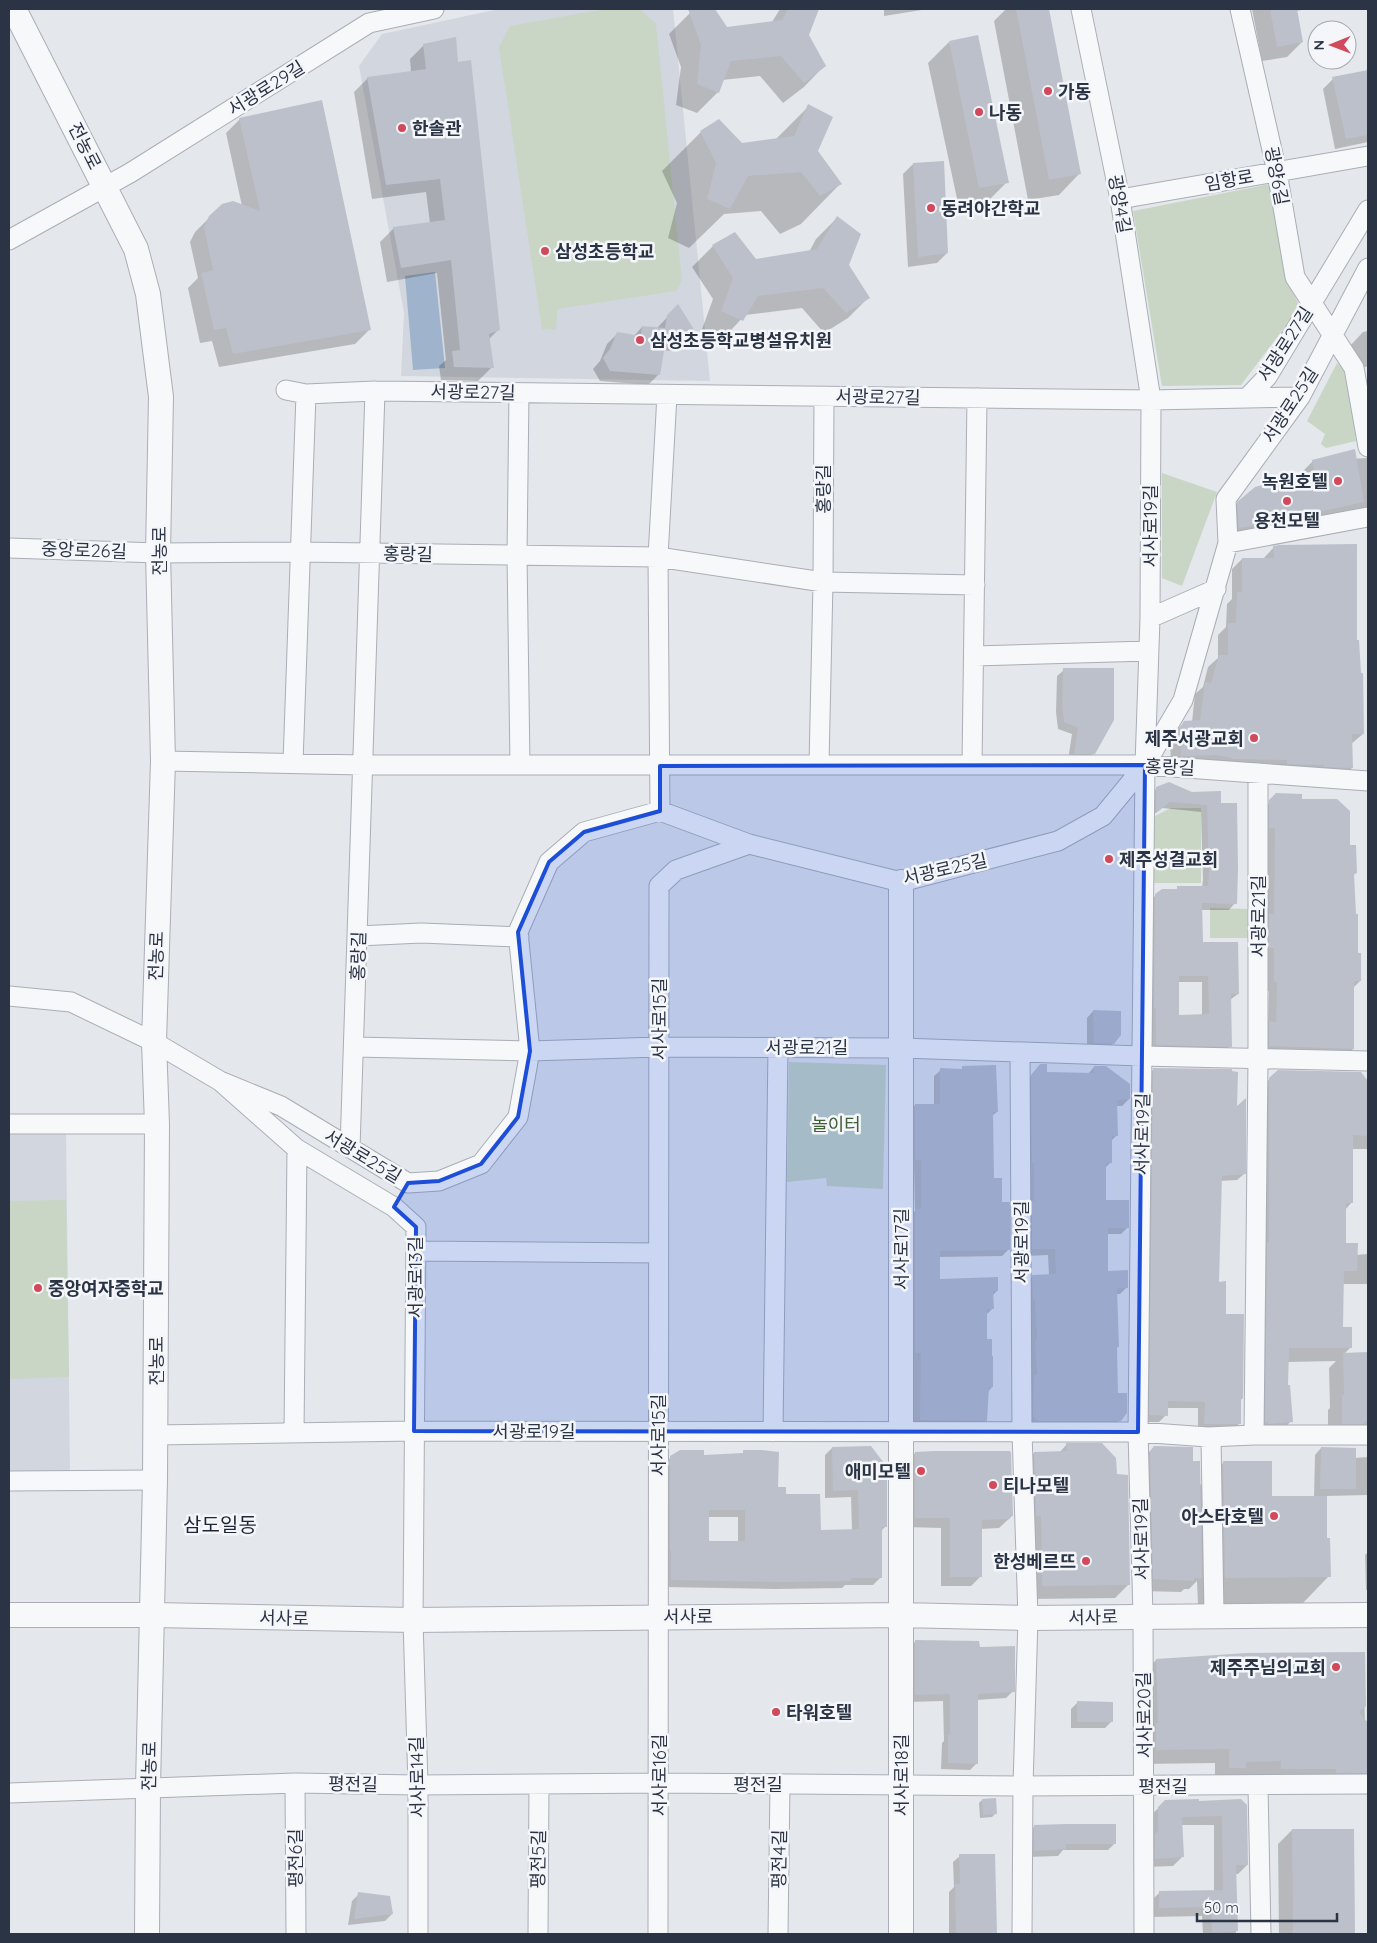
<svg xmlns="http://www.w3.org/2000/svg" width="1377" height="1943" viewBox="0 0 1377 1943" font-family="Quicksand,'Noto Sans KR',sans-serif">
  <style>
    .built { fill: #d2d6de }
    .green { fill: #c9d6c5 }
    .water { fill: #9fb4cc }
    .shadow { fill: #0003; fill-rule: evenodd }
    .building { fill: #bbc0ca; fill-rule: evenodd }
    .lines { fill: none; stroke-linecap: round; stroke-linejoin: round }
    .minor-casing { stroke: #a9aeb7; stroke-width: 21 }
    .tertiary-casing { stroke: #a9aeb7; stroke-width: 26 }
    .minor { stroke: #f7f8fa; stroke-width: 19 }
    .tertiary { stroke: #f7f8fa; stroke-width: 24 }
    .marked { fill: #1d4ed8; fill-opacity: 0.2; stroke: #1d4ed8; stroke-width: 4; stroke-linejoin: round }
    .poi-dot { fill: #d1495b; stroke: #f4f6f9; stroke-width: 2 }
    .labels { text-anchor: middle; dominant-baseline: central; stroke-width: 5; stroke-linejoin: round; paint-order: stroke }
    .street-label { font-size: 18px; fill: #2b3445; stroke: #f4f6f9 }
    .poi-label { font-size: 18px; font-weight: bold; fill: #2b3445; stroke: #f4f6f9; text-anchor: start }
    .park-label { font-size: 18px; fill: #3f6138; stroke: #f4f6f9 }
    .quarter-label { font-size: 20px; fill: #1d2536; stroke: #f4f6f9 }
  </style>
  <rect width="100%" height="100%" fill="#e4e7ec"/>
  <path class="built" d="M499,9H673L710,381L401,376L404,313L359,66L382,34Z
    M9,1128L66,1130L70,1475H9Z"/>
  <path class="green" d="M605,9H640L656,24L682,281L676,291L557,309L556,330L542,329L499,47L510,26Z
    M1270,184L1286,278L1300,307L1241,385L1162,386L1133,211Z
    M1337,363L1347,372L1356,441L1326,448L1321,444L1325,434L1307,421Z
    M1162,473L1217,492L1182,586L1162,578Z
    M1171,808H1201V883H1153V817Z
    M1210,908L1249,909L1250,938H1210Z
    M789,1062L886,1065L883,1189L827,1186L826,1178L787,1182Z
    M66,1200L69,1377L9,1379V1201Z"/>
  <path class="water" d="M435,272L445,368L413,370L405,276Z"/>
  <path class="shadow" d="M694,9H714L726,28L772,22L780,9H818L808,36L824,66L804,87L783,103L760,76L722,80L718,92L697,113L676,105L681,67L669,34Z
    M884,9H928L884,16Z
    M1006,9H1048L1079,174L1059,195L1028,200L994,21Z
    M1252,9H1307L1296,11L1302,42L1287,57L1262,61Z
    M949,42L1007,182L986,203L959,208L928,63Z
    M424,45L457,63L498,330L489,339L492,367L478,381L441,380L439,366L446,360L437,273L387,282L380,242L394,228L430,223L426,192L372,199L354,92L368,78L411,72L410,59Z
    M1368,71V142L1335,149L1323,89L1333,79Z
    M809,106L817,151L840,184L801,224L780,234L761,211L724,214L689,248L668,238L677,203L662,171L701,132L742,144L775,140Z
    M240,119L369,330L355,344L219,367L212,341L200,343L188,288L198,278L190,242L195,232L210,217L242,206L226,133Z
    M913,164L947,253L937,263L908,267L903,174Z
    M837,218L847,265L869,297L848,318L824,333L802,308L745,315L721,341L701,332L713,299L692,267L713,246L734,234L756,261L809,252L816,239Z
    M678,306L685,340L675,351L663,350L659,374L648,385L600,381L593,369L600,361L607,344L618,333L634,336L642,327L657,328Z
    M1368,331V366L1346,373L1349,347L1363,332Z
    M1368,458V514L1221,545L1220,521L1238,503L1297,477L1313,461Z
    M1274,547L1355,642L1363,734L1351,744L1352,768L1341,778L1171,766L1170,739L1184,722H1192L1195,694L1203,687L1208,667L1218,658V635L1226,627L1227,604L1232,599V569L1242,559H1263Z
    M1064,670L1094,753L1086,760H1068L1072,734L1058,729L1056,712L1057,676Z
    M1157,788L1220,805L1235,903L1229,910H1201V943L1238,994L1230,1000V1046L1224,1053L1149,1051V902L1156,895L1175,890L1178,888H1202L1203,880L1201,812L1162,808L1149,818L1150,795ZM1178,982H1202V1016H1178Z
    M1277,795L1300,800L1348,847L1356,873L1352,876L1356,954L1360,981L1353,988V1049L1344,1058L1261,1054V1032L1268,1024L1269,991H1265L1261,811Z
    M1093,1011L1113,1043L1106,1050L1087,1049V1018Z
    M1040,1065L1046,1073L1088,1074L1094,1067L1129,1099L1122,1106H1116L1117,1135L1110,1142L1111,1162L1105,1168V1202L1128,1227L1121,1234H1107V1272L1127,1287L1120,1294H1116L1118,1347L1116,1349V1394L1120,1420L1113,1427H1031L1026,1283L1033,1276L1049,1275L1048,1255L1026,1256L1025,1083Z
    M963,1068L997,1112L992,1116V1179L1001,1203L1009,1249L1002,1256L939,1257V1281L997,1291L992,1296V1309L986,1315L985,1341L992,1387L988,1392L986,1420L979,1427L913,1426L914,1359H908V1217L915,1211L914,1166L908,1167V1112L915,1105H934V1076L941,1070H960Z
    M1154,1069L1235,1109L1244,1174L1237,1180L1220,1181L1217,1283L1225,1315H1243L1242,1399L1240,1400L1239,1424L1233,1430H1198V1408H1166V1415L1159,1422H1143L1147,1076Z
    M1360,1073L1368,1083V1149H1352V1202L1345,1210V1244L1356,1255L1368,1254V1284H1342V1328L1351,1347L1344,1354L1368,1353V1431L1328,1438V1410L1330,1408L1329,1368L1336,1361L1287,1362V1386L1291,1421L1277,1436L1254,1437L1255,1093L1270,1079Z
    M1067,1444L1129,1584L1115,1598L1029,1599L1021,1467L1034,1453H1059Z
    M1154,1447L1192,1462L1199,1486L1223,1463L1270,1497H1314L1315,1455L1321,1448L1354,1458L1368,1457V1495L1326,1496V1540L1329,1576L1302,1604L1198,1605L1197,1581L1189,1589H1184L1181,1592L1142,1591V1459Z
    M832,1448L886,1526L881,1531V1577L873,1585H845L842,1588L775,1589L664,1587L663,1465L671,1457L741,1455L744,1452L777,1489L819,1532L852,1530L851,1497L825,1498V1455ZM708,1517H738V1542H708Z
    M915,1453L1012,1516L999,1528L981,1529V1576L971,1586H941V1528L906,1527V1463Z
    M1368,1552V1590H1366L1365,1555Z
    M915,1642L978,1648L1013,1691L1006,1698L976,1700L977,1763L970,1770L941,1769L942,1743L944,1741L943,1701L908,1702V1648Z
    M1363,1654L1365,1721H1368V1787L1267,1784V1775L1236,1776L1215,1782V1763L1142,1764V1675L1156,1660Z
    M1078,1702L1112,1721L1105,1728H1071V1709Z
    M982,1800L995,1814L992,1817L980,1818L979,1803Z
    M1241,1800L1247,1865L1238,1874H1235L1236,1934H1203L1202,1916L1151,1917L1150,1902L1159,1893L1214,1891V1825H1181L1182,1857L1173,1866L1147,1867L1149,1817L1166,1801L1198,1802Z
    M1035,1826L1115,1843L1108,1850H1063L1058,1856L1028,1857V1833Z
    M1292,1830H1352L1354,1934H1279L1278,1844Z
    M960,1856L994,1914L996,1934H949V1892L954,1887L953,1862Z
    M359,1894L392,1914L385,1921L348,1925L352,1901Z"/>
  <path class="building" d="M688,9H715L727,27L782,20L788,9H819L809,35L826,66L804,83L781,56L731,61L719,93L697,84L701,45Z
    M1016,9H1049L1081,174L1049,180Z
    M1270,9H1297L1303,42L1277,47Z
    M978,35L1009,183L979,188L949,41Z
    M456,37L458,62L471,60L500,330L489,334L494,368L454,367L452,351L460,350L451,260L401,268L393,227L445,220L440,179L386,185L367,77L426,69L423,44Z
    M1368,70V135L1346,139L1332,77Z
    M322,100L371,330L233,354L226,328L214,330L201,273L213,270L204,227L209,216L222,204L233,201L260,211L239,118Z
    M808,104L833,117L818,151L842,184L820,196L801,172L748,176L730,209L707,199L716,163L700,131L719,119L742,143L794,136Z
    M944,161L948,253L918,257L913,163Z
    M837,216L861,234L849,265L870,298L846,313L823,288L758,296L743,321L721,311L733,278L712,245L735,232L756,259L817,249Z
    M678,304L695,331L686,341L666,339L660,375L610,371L603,358L610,349L617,332L641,336L642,326L665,328L667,315Z
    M1355,449L1364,502L1310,514V516L1239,528L1237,502L1255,487L1314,471L1312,460Z
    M1357,544V640H1359L1361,673H1363L1364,734H1352L1353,768L1324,767V765L1287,764V760L1232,759V758L1215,755L1181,756L1180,728L1184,721L1200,720L1205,682L1211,683L1219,655H1228V623H1236L1237,592H1242V558H1274L1273,546L1280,545Z
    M1063,668H1114V720L1095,754H1074L1078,728L1064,722L1062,704Z
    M1169,782L1192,792L1221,791V803H1237L1238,868L1237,904L1202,903L1203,942H1238L1239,994H1231L1232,1047L1156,1045V1008H1154L1155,894L1162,889H1177V886H1208L1209,873L1207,805L1170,802L1156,813V787ZM1179,976H1208L1209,1014L1179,1015Z
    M1276,793L1302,794V799H1337L1350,811V845H1356L1357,873L1354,874L1356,914H1358V953H1361V981H1354V1049L1269,1046V1021L1276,1022L1277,982H1274V948H1269V914H1274L1275,828H1269V800Z
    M1093,1010L1121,1011V1035L1114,1044L1094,1043Z
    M1040,1064H1047V1072L1094,1073V1066H1106L1130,1084V1099L1117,1100L1118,1136H1112V1163H1106V1200H1129V1228H1108V1271L1128,1270V1288H1117L1119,1347H1117L1118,1393H1127V1413L1121,1421H1038L1033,1416L1034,1375H1037L1035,1341L1037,1340L1035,1300H1033L1032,1275L1056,1274L1055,1249H1032V1201H1034V1163H1032L1031,1075Z
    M996,1065L998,1112H993L994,1178H1002V1202H1010V1250L940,1251V1279L998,1277V1291H993L994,1309H987V1339H992V1356H993V1387H989L987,1421L920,1420L921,1353H915V1209H921V1160H915V1104H940V1068L962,1069V1066Z
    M1153,1068L1232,1069V1071L1238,1072L1237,1106L1246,1098V1174L1222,1176L1219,1282L1226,1281V1314H1244L1243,1399L1241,1397V1424H1204L1205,1402L1168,1401V1416L1149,1415Z
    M1278,1070L1361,1072L1368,1081V1136L1353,1135V1203H1346V1243H1358L1357,1271H1344L1343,1327H1352V1348H1289L1288,1385H1290L1293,1422L1269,1424L1265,1421L1267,1242H1269V1078Z
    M1368,1352V1419L1363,1424H1342V1395H1344L1343,1353Z
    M1066,1443H1102L1116,1458L1117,1474L1128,1475L1130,1585L1042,1586L1041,1516H1036L1034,1452L1067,1451Z
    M871,1446L887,1467V1527H882V1578H851V1581L783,1582L671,1580V1550H670V1456L680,1450H704V1455L743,1453V1450H762L779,1452L778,1487H786V1494H820L821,1530L859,1529L858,1490L833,1491L832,1447ZM709,1510H745V1541H709Z
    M1154,1446L1193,1447V1461H1200L1202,1578H1194V1581L1153,1579L1150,1452Z
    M1321,1447L1356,1448V1489H1320Z
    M935,1451H1010L1011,1453L1013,1516H1010V1519L982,1520V1577H950V1518H915V1452Z
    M1223,1461H1272V1496H1327V1538H1330L1331,1577L1225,1578Z
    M915,1640L979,1641L980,1647L1015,1646V1692L978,1694V1764L948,1763V1735H950V1694L915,1695Z
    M1365,1652L1366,1706L1359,1712L1368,1723V1773H1336V1769H1281V1761L1246,1762V1768H1229V1749L1156,1750V1723H1158L1156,1659L1247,1653Z
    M1077,1701L1113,1702V1722H1077Z
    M996,1798L997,1814L983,1815L982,1799Z
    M1199,1799V1801L1241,1799L1247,1805L1248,1865H1236L1238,1931L1212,1932L1211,1907L1159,1908V1891L1223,1890L1222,1816L1182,1817L1184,1857L1155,1859V1833L1158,1832V1807L1165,1800Z
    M1065,1824H1116V1844H1066V1849L1034,1851V1825Z
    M1292,1829H1354L1355,1934H1293Z
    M959,1854H995L997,1934H956L955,1884H960Z
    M358,1892L390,1896L393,1914L354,1919Z"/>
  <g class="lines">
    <defs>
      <path id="minor" d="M1081,9L1120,199L1151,400L1150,618L1145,765L1138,1432L1143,1616L1144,1934
        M1240,9L1277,172L1295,277L1354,368L1368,447
        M1120,199L1368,156
        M9,240L130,173L369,23L434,9
        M286,390L306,394L375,391L1151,400L1247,398L1267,377L1368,210
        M519,393L517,555L520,765
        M1247,398L1300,397
        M1228,543L1368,517
        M9,548L158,553L300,552L658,557L823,582L975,585
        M1150,618L1216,589
        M974,656L1149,651
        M163,761L363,765H1145L1368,781
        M293,763L306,394
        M819,765L823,582L824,396
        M972,765L977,398
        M660,811L658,557L667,395
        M358,936L421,933L519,937
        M9,996L71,1002L154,1042L220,1081L297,1149L394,1207L416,1227L413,1620L418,1785V1934
        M355,1047L530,1051L659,1047L901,1048L1142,1056L1368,1061
        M1020,1052L1022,1432L1028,1618L1023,1786L1022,1934
        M220,1081L281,1106L408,1183L439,1181L481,1164L518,1117L530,1051L518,932L549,862L584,832L660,811L749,844L901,882L1058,841L1103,816L1145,765L1183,700L1228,543L1226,499L1300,397L1368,268
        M9,1124H157
        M350,1148L375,391
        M416,1251L658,1253
        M773,1432L778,1047
        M294,1433L297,1149
        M155,1435L414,1431L1138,1432L1208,1437L1254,1435H1368
        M1254,1435L1258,1059V773
        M1211,1437L1214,1615
        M9,1481L155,1480
        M295,1783L296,1934
        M1258,1786L1261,1934
        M9,1793L295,1783L418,1785L659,1783L1023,1786L1368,1784
        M538,1934L539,1784
        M658,1934L659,886L676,870L749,844
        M778,1934L780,1784"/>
      <path id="tertiary" d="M14,9L136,249L148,294L161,397L158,553L163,761L154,1042L157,1124L155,1480L148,1787L147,1934
        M9,1615H153L413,1620L901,1615L1028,1618L1368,1615
        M901,1934V882"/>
    </defs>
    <use href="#minor" class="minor-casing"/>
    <use href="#tertiary" class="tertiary-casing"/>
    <use href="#minor" class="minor"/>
    <use href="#tertiary" class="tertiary"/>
  </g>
  <path class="marked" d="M1145,765L1138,1432L414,1431L416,1227L394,1207L408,1183L439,1181L481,1164L518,1117L530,1051L518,932L549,862L584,832L660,811V766Z"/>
  <g class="poi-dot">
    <circle cx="1048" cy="91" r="5"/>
    <circle cx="979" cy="112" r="5"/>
    <circle cx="402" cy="128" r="5"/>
    <circle cx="931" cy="208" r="5"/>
    <circle cx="545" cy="251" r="5"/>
    <circle cx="640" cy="340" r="5"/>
    <circle cx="1338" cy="481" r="5"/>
    <circle cx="1287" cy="501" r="5"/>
    <circle cx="1254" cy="738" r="5"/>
    <circle cx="1109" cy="859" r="5"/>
    <circle cx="38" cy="1288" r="5"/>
    <circle cx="921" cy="1471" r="5"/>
    <circle cx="993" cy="1485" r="5"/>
    <circle cx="1274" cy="1516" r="5"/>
    <circle cx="1086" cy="1561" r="5"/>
    <circle cx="1336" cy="1667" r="5"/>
    <circle cx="776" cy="1712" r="5"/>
  </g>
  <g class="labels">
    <g class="street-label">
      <text transform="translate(266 88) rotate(-32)">서광로29길</text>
      <text transform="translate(85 146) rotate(63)">전농로</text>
      <text transform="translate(1277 176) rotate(79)">광양6길</text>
      <text transform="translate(1229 180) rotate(-10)">임항로</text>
      <text transform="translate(1120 204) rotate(80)">광양4길</text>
      <text transform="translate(1285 344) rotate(-57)">서광로27길</text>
      <text transform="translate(473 392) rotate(1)">서광로27길</text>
      <text transform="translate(878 397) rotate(1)">서광로27길</text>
      <text transform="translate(1290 405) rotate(-57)">서광로25길</text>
      <text transform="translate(823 489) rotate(-90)">홍랑길</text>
      <text transform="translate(1150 526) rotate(-90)">서사로19길</text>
      <text transform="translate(84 550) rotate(2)">중앙로26길</text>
      <text transform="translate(159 551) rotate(-90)">전농로</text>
      <text transform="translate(408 554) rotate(1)">홍랑길</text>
      <text transform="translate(1170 767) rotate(3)">홍랑길</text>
      <text transform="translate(945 869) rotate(-13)">서광로25길</text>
      <text transform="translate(1258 916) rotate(-90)">서광로21길</text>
      <text transform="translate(156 956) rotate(-88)">전농로</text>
      <text transform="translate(358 956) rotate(-88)">홍랑길</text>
      <text transform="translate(659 1019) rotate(-90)">서사로15길</text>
      <text x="807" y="1047">서광로21길</text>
      <text transform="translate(1142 1134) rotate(-89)">서사로19길</text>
      <text transform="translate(363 1156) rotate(31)">서광로25길</text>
      <text transform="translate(1021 1242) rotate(-90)">서광로19길</text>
      <text transform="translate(901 1249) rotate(-90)">서사로17길</text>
      <text transform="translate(415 1277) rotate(-90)">서광로13길</text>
      <text transform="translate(156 1361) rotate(-90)">전농로</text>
      <text x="534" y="1431">서광로19길</text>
      <text transform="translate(658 1435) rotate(-90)">서사로15길</text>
      <text transform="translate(1141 1539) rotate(-91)">서사로19길</text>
      <text x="688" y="1616">서사로</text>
      <text transform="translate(1093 1617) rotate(-1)">서사로</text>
      <text transform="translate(284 1618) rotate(1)">서사로</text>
      <text transform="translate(1144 1715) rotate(-91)">서사로20길</text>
      <text transform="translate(149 1766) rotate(-89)">전농로</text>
      <text transform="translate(659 1775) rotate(-90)">서사로16길</text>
      <text transform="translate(901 1775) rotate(-90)">서사로18길</text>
      <text transform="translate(417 1777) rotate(-91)">서사로14길</text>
      <text transform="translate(353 1784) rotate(1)">평전길</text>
      <text x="758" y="1784">평전길</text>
      <text x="1163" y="1786">평전길</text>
      <text transform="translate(295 1858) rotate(-90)">평전6길</text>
      <text transform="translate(538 1859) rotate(-89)">평전5길</text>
      <text transform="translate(779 1859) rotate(-89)">평전4길</text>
    </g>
    <g class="poi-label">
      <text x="1058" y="91">가동</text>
      <text x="989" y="112">나동</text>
      <text x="412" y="128">한솔관</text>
      <text x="941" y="208">동려야간학교</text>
      <text x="555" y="251">삼성초등학교</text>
      <text x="650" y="340">삼성초등학교병설유치원</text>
      <text x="1328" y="481" text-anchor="end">녹원호텔</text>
      <text x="1287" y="520" text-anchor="middle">용천모텔</text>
      <text x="1244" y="738" text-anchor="end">제주서광교회</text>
      <text x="1119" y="859">제주성결교회</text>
      <text x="48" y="1288">중앙여자중학교</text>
      <text x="911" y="1471" text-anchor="end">애미모텔</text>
      <text x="1003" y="1485">티나모텔</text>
      <text x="1264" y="1516" text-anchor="end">아스타호텔</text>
      <text x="1076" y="1561" text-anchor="end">한성베르뜨</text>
      <text x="1326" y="1667" text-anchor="end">제주주님의교회</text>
      <text x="786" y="1712">타워호텔</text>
    </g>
    <g class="park-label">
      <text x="836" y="1124">놀이터</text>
    </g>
    <g class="quarter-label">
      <text x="220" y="1524">삼도일동</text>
    </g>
  </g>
  <rect width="1377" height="1943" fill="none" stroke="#2b3445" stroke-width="20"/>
  <g transform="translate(1332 45) rotate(269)"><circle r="24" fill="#f4f6f9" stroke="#a4a8b1"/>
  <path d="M0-4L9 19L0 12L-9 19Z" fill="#d1495b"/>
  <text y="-8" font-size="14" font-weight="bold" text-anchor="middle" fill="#2b3445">N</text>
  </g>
  <path d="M1197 1913v8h140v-8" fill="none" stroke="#2b3445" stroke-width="2.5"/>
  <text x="1204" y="1913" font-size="15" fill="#2b3445" stroke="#f4f6f9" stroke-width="4" paint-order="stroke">50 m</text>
</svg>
